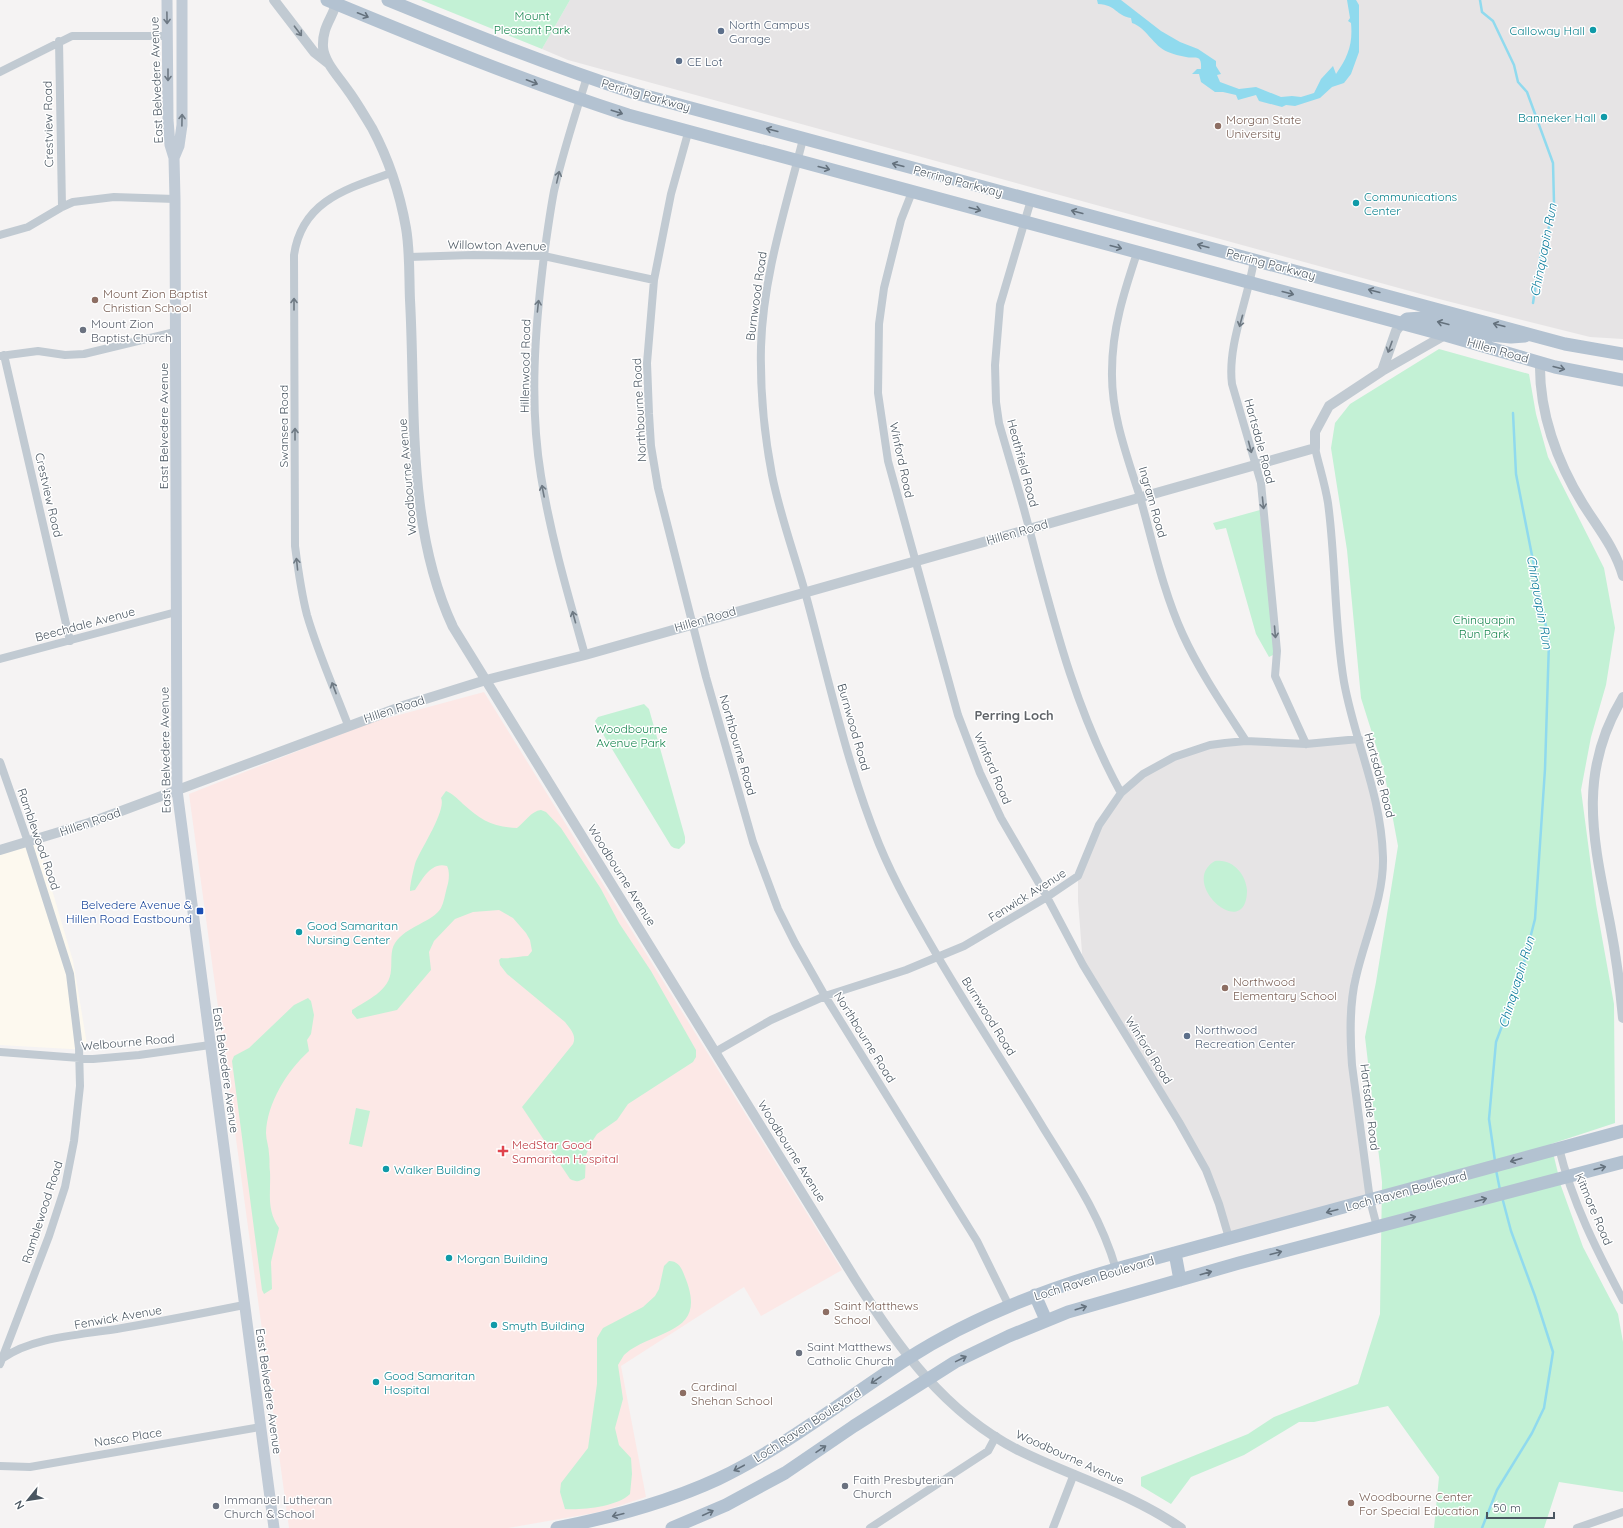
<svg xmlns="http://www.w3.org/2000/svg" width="1623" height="1528" viewBox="0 0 1623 1528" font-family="Quicksand,sans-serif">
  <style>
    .commercial { fill: #fdf9ef }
    .education { fill: #e6e4e5 }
    .medical { fill: #fce8e6 }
    .green { fill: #c3f1d5 }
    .water { fill: #90daee }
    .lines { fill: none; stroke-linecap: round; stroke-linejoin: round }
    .stream { stroke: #90daee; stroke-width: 2.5 }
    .minor { stroke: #c1cad2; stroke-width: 8 }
    .tertiary { stroke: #c1cad2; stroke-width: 10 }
    .secondary { stroke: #c1cbd6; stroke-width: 11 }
    .primary { stroke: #b3c2d1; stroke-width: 13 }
    .oneway { stroke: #64717d }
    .oneway2 { stroke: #6e7984 }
    .oneway3 { stroke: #6e7983 }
    .culture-dot { fill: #0f9aa8; stroke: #fff; stroke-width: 1.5 }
    .service-dot { fill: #5c6f8a; stroke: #fff; stroke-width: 1.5 }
    .education-dot { fill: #8d6e63; stroke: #fff; stroke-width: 1.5 }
    .worship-dot { fill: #6b7280; stroke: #fff; stroke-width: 1.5 }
    .transit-dot { fill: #1a4fb4; stroke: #fff; stroke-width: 1.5 }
    .health-dot { fill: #e0444e; stroke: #fff; stroke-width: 1.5 }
    .labels { text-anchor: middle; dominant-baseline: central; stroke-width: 3; stroke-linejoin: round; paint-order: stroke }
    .park-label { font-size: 12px; fill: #17864f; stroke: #fff }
    .service-label { font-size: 12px; fill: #4e5e75; stroke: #fff; text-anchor: start }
    .culture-label { font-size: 12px; fill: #0d838f; stroke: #fff; text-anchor: start }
    .street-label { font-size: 12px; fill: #4a5661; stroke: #fff }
    .education-label { font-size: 12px; fill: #785e54; stroke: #fff; text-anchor: start }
    .worship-label { font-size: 12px; fill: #5b616d; stroke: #fff; text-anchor: start }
    .transit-label { font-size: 12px; fill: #164399; stroke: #fff; text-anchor: end }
    .health-label { font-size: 12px; fill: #be3a42; stroke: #fff; text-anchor: start }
    .water-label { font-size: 13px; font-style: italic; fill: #0c7c9b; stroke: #fff }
    .neighbourhood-label { font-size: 13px; font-weight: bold; fill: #5f6368; stroke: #fff }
  </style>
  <rect width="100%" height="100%" fill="#f5f3f3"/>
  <path class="commercial" d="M37,839L73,961L88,1050L0,1045V848Z"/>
  <path class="education" d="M570,0H1623V339L1590,337L1439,299L568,60L542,49Z
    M1359,739L1381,824L1382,881L1356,978L1351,1044L1370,1200L1229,1238L1206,1170L1083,965L1078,901V876L1088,848L1121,793L1177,755L1217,744Z"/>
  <path class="medical" d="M484,692L842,1270L761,1316L744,1287L621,1366L646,1497L600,1512L508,1528H289L189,794L369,723Z"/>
  <path class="green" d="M421,0H570L542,49Z
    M1439,349L1529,374L1536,414L1548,457L1604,568L1615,628L1606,685L1591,737L1581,790L1596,904L1614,1004L1615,1123L1551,1144L1561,1186L1583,1247L1618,1314L1623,1342V1492L1559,1482L1544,1528H1434L1439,1477L1388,1406L1314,1422H1299L1244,1455L1191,1477L1171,1504L1141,1486V1477L1248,1434L1274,1417L1358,1384L1380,1314L1382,1182L1365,1037L1376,982L1398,846L1384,771L1361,698L1347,550L1331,448L1335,423L1350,404Z
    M1260,510L1274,651L1273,655L1269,657L1256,634L1226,528L1216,530L1213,523Z
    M644,704L649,709L685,837V843L679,849L674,848L671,846L595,721L598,717Z
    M446,791C452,793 458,799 463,804C481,820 492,827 517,828C525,822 531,811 541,810L546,812L561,828L601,889L619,923L651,971L696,1050V1057L693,1062L628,1104L617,1120L597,1134L591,1143L586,1155L585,1178C579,1182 576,1182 570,1179L522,1107L573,1044C577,1035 570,1029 565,1022L507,974L500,965L499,960L501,958C510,959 519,956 528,956L532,951L530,940L526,933L513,918L499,910L473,912L455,919L434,941L429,952L431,970L397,1010L357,1019L352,1013V1010C367,1000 390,991 391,970C392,961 390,951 395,943C406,926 433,922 441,908C444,902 445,894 447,887C449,882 450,871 447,866C431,861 422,880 415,890L410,891V888C411,880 413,872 415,864C420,850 447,810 441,798Z
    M1215,861C1232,858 1246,874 1247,890C1247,944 1177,883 1215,861Z
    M308,998L311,1001L314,1015L311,1034L307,1040L309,1051C287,1071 267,1103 266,1133C266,1140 269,1147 269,1154C270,1160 269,1166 270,1172C271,1193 266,1209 279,1228L271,1262L272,1289L264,1294L262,1290L232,1061L234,1056L249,1048L294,1005Z
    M356,1108L370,1111L362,1147L349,1144Z
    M669,1261C679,1261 682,1269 685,1277C707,1331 664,1328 630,1350L624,1355L618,1365L623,1399L615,1428L619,1445L631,1458L632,1474L630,1494C617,1507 582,1510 565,1509L560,1492L561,1483L588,1448L597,1384V1338L603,1328L643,1307L655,1296L659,1289L664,1266Z"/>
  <path class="water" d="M1097,0H1121L1161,31L1180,42L1198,49L1216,61V66L1221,74L1217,75L1220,82L1239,89L1256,87L1281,97L1292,96L1301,97L1314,93L1321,79L1333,66L1336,74C1348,57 1353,44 1351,23L1348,21L1350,18L1347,0H1356L1359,5V52L1351,74L1344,83L1332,87L1320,98L1295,106L1286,105L1282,107L1259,101L1256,95L1238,100L1236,95L1223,92H1215L1201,82L1199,74H1192L1197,69H1201C1202,53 1195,59 1186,57C1180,56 1173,54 1168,52C1153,46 1147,28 1132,23L1131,18C1116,16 1117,5 1098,4Z"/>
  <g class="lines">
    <path class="stream" d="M1480,0L1482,12L1493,21L1514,65L1518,82L1527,92L1553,163L1554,203L1548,231L1542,246L1533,303
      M1495,1161L1489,1119L1496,1042L1520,978L1535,919L1545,769L1549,642L1516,474L1513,413
      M1496,1170L1500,1190
      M1482,1528L1497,1490L1532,1433L1544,1408L1553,1352L1535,1296L1511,1231L1502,1197"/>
    <path class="minor" d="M59,41L62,207
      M0,72L72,36H168
      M688,133L671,194L654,280L647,363L649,414L651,446L658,488L706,677L753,842L778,909L795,943L825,996L977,1241L1009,1306
      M803,139C786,207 763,276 761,347C760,390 764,433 772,475C780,515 794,553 805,592C828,676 846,763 879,844C895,883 917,921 938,957C972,1015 1009,1071 1044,1129C1072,1174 1101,1217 1116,1269
      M912,192L901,220L884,288L879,324L878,393L888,461L958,715L980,773L1001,818L1047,897L1083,965L1179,1122L1206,1170L1219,1204L1229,1238
      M1031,200L1000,305L995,365L996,402L999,423C1009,458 1020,493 1029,528C1053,619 1075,710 1121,793
      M0,235L28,227L62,207L73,202L114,197L175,199
      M1137,253C1124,292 1112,329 1112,371C1111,414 1127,456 1140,497C1153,543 1163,591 1183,635C1200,672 1224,707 1246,741
      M409,257L472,255L544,256L654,280
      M1254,260C1248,300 1227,345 1232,384L1261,483L1277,651L1275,676L1306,744
      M4,355L70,641
      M0,356L38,351L65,355L84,354L175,332
      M1315,448C1319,466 1325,484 1328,503C1336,562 1334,623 1344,682C1355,743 1381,793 1383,857C1384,898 1365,937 1356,977C1349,1005 1350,1036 1352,1065L1370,1200L1377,1227
      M585,655C568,595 551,537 541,476C529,403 535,329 544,256C547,234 550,212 554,191C563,152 575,115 587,77
      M0,659L176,612
      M348,725C334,688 318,653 307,615C301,592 298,569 295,546L294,255C302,201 346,189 391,173
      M0,762L28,842L70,974L79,1048L80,1086L74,1141L65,1187L49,1236L0,1364
      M0,1052L93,1059L139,1055L210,1045
      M715,1052L771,1020L825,996L906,970L964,946L1047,897L1078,876L1099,825L1121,793L1143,774L1174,757L1210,745L1225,743L1246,741L1306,744L1359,739
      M1559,1148C1572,1202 1597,1251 1623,1300
      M3,1358C34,1336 83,1335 122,1328C163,1321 204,1313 244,1305
      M0,1466L30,1467L260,1427
      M870,1528L988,1451L996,1436
      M1053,1528L1074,1474
      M1577,1528L1623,1512"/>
    <path class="tertiary" d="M274,0L314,52L328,63
      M337,0C334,17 322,25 323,47C324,62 339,77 347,89C356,101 364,115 372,128C388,158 400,194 406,228C410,251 409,276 410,300C416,408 406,527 453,627L855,1279C897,1346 945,1413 1018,1450C1072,1477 1131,1493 1181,1528
      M1540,363C1539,412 1557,462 1583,504C1598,528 1615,548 1623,576
      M1382,371L1396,331L1401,324
      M1623,697C1576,775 1594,842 1610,924C1616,955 1620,986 1623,1018
      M0,850L89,823L403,706L486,680L585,655L1315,448V432L1329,406L1382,371L1445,335"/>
    <path class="secondary" d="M167,0L168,120L170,145L174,158L175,199L177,790L274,1528
      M174,158L179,146L182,125V0"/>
    <path class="primary" d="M327,0C426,41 526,82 628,115L1445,335L1555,367L1623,380
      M388,0C469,33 551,66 635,93L1565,344L1623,354
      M1401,324L1407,319L1422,318L1490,335L1511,337L1525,336
      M1175,1253L1180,1280
      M1035,1295L1046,1320
      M557,1528C613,1517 666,1503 718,1479C785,1447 845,1399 907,1359C971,1318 1043,1290 1116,1269L1623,1131
      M672,1528L726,1505L785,1473L854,1426L955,1362L1009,1336L1068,1312L1239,1263L1623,1162"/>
  </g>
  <defs><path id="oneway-shaft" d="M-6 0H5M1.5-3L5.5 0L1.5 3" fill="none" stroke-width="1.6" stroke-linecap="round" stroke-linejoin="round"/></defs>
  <g class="oneway">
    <use href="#oneway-shaft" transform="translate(363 15) rotate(22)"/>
    <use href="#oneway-shaft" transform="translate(532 82) rotate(21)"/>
    <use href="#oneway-shaft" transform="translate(617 112) rotate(18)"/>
    <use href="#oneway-shaft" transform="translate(772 130) rotate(-165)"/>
    <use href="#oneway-shaft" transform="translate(898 165) rotate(-165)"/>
    <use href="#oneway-shaft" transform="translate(824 168) rotate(15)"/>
    <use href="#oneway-shaft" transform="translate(975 209) rotate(15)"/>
    <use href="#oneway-shaft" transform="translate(1077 212) rotate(-165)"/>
    <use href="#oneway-shaft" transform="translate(1203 246) rotate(-165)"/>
    <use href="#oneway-shaft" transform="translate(1116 247) rotate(15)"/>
    <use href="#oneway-shaft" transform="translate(1374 291) rotate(-165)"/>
    <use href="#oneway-shaft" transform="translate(1288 293) rotate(15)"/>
    <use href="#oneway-shaft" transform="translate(1443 323) rotate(-166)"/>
    <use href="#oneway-shaft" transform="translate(1499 325) rotate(-165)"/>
    <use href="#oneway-shaft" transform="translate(1559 368) rotate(14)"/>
    <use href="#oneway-shaft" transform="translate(1516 1160) rotate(164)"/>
    <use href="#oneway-shaft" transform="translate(1600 1168) rotate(-14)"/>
    <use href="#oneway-shaft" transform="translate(1481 1200) rotate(-15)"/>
    <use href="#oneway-shaft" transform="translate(1332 1211) rotate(165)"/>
    <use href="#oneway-shaft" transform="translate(1410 1218) rotate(-14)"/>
    <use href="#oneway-shaft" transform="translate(1276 1253) rotate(-15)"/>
    <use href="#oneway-shaft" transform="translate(1206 1273) rotate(-16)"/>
    <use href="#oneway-shaft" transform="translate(1081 1308) rotate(-17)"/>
    <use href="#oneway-shaft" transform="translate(961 1359) rotate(-26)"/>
    <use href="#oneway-shaft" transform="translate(876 1380) rotate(146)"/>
    <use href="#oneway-shaft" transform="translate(821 1449) rotate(-34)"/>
    <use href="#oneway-shaft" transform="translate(739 1468) rotate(152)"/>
    <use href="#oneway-shaft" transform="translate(708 1513) rotate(-25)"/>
    <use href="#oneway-shaft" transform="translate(618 1515) rotate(166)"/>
  </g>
  <g class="oneway2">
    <use href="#oneway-shaft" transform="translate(167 18) rotate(89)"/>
    <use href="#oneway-shaft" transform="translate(168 75) rotate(90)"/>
    <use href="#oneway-shaft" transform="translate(182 120) rotate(-89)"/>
  </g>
  <g class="oneway3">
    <use href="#oneway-shaft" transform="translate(298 31) rotate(53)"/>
    <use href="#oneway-shaft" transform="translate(558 177) rotate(-77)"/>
    <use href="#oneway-shaft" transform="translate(294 304) rotate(-90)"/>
    <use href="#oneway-shaft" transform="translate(538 306) rotate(-84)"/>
    <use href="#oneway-shaft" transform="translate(1241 321) rotate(105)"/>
    <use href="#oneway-shaft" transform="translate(1390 347) rotate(110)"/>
    <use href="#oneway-shaft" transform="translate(295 434) rotate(-90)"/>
    <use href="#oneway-shaft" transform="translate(1250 447) rotate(75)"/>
    <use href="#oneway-shaft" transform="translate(543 491) rotate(-101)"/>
    <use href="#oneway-shaft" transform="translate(1263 503) rotate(84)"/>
    <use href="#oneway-shaft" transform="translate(297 564) rotate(-96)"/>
    <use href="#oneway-shaft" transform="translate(574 617) rotate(-105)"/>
    <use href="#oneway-shaft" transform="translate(1275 632) rotate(85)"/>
    <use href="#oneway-shaft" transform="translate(334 688) rotate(-111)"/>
  </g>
  <g class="culture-dot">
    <circle cx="1593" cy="30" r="4"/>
    <circle cx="1604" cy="117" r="4"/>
    <circle cx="1356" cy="203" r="4"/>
    <circle cx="299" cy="932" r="4"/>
    <circle cx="386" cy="1169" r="4"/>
    <circle cx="449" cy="1258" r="4"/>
    <circle cx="494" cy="1325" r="4"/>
    <circle cx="376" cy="1382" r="4"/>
  </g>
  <g class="service-dot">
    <circle cx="721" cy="31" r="4"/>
    <circle cx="679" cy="61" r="4"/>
    <circle cx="1187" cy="1036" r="4"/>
  </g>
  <g class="education-dot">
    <circle cx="1218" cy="126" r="4"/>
    <circle cx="95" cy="300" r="4"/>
    <circle cx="1225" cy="988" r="4"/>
    <circle cx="826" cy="1312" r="4"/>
    <circle cx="683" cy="1393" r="4"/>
    <circle cx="1351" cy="1503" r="4"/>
  </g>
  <g class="worship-dot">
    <circle cx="83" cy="330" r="4"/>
    <circle cx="799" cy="1353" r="4"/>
    <circle cx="845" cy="1486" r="4"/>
    <circle cx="216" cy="1506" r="4"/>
  </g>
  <rect class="transit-dot" x="196" y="907" width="8" height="8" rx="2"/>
  <path class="health-dot" d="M501 1145h4v4h4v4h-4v4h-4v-4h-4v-4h4z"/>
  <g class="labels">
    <g class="park-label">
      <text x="532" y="15">Mount<tspan x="532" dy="14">Pleasant Park</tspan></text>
      <text x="1484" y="619">Chinquapin<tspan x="1484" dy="14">Run Park</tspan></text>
      <text x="631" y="728">Woodbourne<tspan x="631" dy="14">Avenue Park</tspan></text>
    </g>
    <g class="service-label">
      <text x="729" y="24">North Campus<tspan x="729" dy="14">Garage</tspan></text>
      <text x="687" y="61">CE Lot</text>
      <text x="1195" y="1029">Northwood<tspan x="1195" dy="14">Recreation Center</tspan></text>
    </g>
    <g class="culture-label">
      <text x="1585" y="30" text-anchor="end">Calloway Hall</text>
      <text x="1596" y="117" text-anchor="end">Banneker Hall</text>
      <text x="1364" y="196">Communications<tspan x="1364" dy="14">Center</tspan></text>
      <text x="307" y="925">Good Samaritan<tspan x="307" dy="14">Nursing Center</tspan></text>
      <text x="394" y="1169">Walker Building</text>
      <text x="457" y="1258">Morgan Building</text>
      <text x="502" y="1325">Smyth Building</text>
      <text x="384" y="1375">Good Samaritan<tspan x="384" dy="14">Hospital</tspan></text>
    </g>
    <g class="street-label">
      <text transform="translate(156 80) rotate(-92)">East Belvedere Avenue</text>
      <text transform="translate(646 95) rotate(16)">Perring Parkway</text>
      <text transform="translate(48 124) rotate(-91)">Crestview Road</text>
      <text transform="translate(958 181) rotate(15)">Perring Parkway</text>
      <text transform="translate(497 245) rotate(1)">Willowton Avenue</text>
      <text transform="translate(1271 264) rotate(15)">Perring Parkway</text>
      <text transform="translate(756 296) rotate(-82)">Burnwood Road</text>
      <text transform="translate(1498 350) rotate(16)">Hillen Road</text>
      <text transform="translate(525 366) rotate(-89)">Hillenwood Road</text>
      <text transform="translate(639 410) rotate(-93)">Northbourne Road</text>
      <text transform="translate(163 426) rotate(-90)">East Belvedere Avenue</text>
      <text transform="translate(283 426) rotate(-90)">Swansea Road</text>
      <text transform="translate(1260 441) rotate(75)">Hartsdale Road</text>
      <text transform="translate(902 460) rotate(78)">Winford Road</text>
      <text transform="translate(1023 463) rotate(75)">Heathfield Road</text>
      <text transform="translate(407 477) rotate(-95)">Woodbourne Avenue</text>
      <text transform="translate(49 495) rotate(77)">Crestview Road</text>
      <text transform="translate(1153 502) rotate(74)">Ingram Road</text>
      <text transform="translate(1017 532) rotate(-16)">Hillen Road</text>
      <text transform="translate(705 619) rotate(-16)">Hillen Road</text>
      <text transform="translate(85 624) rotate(-15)">Beechdale Avenue</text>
      <text transform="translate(394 709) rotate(-18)">Hillen Road</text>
      <text transform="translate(854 727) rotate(74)">Burnwood Road</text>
      <text transform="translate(738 745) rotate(74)">Northbourne Road</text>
      <text transform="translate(165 750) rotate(-91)">East Belvedere Avenue</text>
      <text transform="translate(993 768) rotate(67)">Winford Road</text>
      <text transform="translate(1380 775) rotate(75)">Hartsdale Road</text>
      <text transform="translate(90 822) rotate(-19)">Hillen Road</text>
      <text transform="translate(39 839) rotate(71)">Ramblewood Road</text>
      <text transform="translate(622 875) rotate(58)">Woodbourne Avenue</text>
      <text transform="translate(1027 895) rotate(-32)">Fenwick Avenue</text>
      <text transform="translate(989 1016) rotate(58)">Burnwood Road</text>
      <text transform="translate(865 1037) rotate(58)">Northbourne Road</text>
      <text transform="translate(128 1042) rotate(-5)">Welbourne Road</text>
      <text transform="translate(1149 1050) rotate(58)">Winford Road</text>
      <text transform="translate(226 1070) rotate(82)">East Belvedere Avenue</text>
      <text transform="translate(1370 1107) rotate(83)">Hartsdale Road</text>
      <text transform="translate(792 1151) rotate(58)">Woodbourne Avenue</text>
      <text transform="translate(1406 1191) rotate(-15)">Loch Raven Boulevard</text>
      <text transform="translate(1594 1209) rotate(67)">Kitmore Road</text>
      <text transform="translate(42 1212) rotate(-72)">Ramblewood Road</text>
      <text transform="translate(1094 1278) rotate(-17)">Loch Raven Boulevard</text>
      <text transform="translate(118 1317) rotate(-10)">Fenwick Avenue</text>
      <text transform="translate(269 1391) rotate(82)">East Belvedere Avenue</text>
      <text transform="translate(807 1425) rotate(-33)">Loch Raven Boulevard</text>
      <text transform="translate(128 1437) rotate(-9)">Nasco Place</text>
      <text transform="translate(1070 1457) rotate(24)">Woodbourne Avenue</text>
    </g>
    <g class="education-label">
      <text x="1226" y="119">Morgan State<tspan x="1226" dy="14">University</tspan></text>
      <text x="103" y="293">Mount Zion Baptist<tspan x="103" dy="14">Christian School</tspan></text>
      <text x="1233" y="981">Northwood<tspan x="1233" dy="14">Elementary School</tspan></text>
      <text x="834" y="1305">Saint Matthews<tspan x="834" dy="14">School</tspan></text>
      <text x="691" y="1386">Cardinal<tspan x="691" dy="14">Shehan School</tspan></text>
      <text x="1359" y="1496">Woodbourne Center<tspan x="1359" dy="14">For Special Education</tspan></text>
    </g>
    <g class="worship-label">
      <text x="91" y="323">Mount Zion<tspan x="91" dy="14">Baptist Church</tspan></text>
      <text x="807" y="1346">Saint Matthews<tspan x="807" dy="14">Catholic Church</tspan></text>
      <text x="853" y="1479">Faith Presbyterian<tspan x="853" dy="14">Church</tspan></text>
      <text x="224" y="1499">Immanuel Lutheran<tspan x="224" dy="14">Church &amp; School</tspan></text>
    </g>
    <g class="transit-label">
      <text x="192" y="904">Belvedere Avenue &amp;<tspan x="192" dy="14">Hillen Road Eastbound</tspan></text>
    </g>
    <g class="health-label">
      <text x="512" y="1144">MedStar Good<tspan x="512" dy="14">Samaritan Hospital</tspan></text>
    </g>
    <g class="water-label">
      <text transform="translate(1543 250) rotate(-79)">Chinquapin Run</text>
      <text transform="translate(1540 602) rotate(80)">Chinquapin Run</text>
      <text transform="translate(1516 982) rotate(-73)">Chinquapin Run</text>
    </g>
    <g class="neighbourhood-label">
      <text x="1014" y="715">Perring Loch</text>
    </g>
  </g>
  <g transform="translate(28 1500) rotate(240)" stroke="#ffffff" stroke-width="3" paint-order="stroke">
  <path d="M0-3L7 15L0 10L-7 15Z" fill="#4a5661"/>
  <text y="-6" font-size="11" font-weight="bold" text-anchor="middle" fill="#4a5661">N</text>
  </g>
  <path d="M1487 1512v6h67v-6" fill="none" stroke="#4a5661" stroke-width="2"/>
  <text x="1493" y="1512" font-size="12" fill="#4a5661" stroke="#ffffff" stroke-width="3" paint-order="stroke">50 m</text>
</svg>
